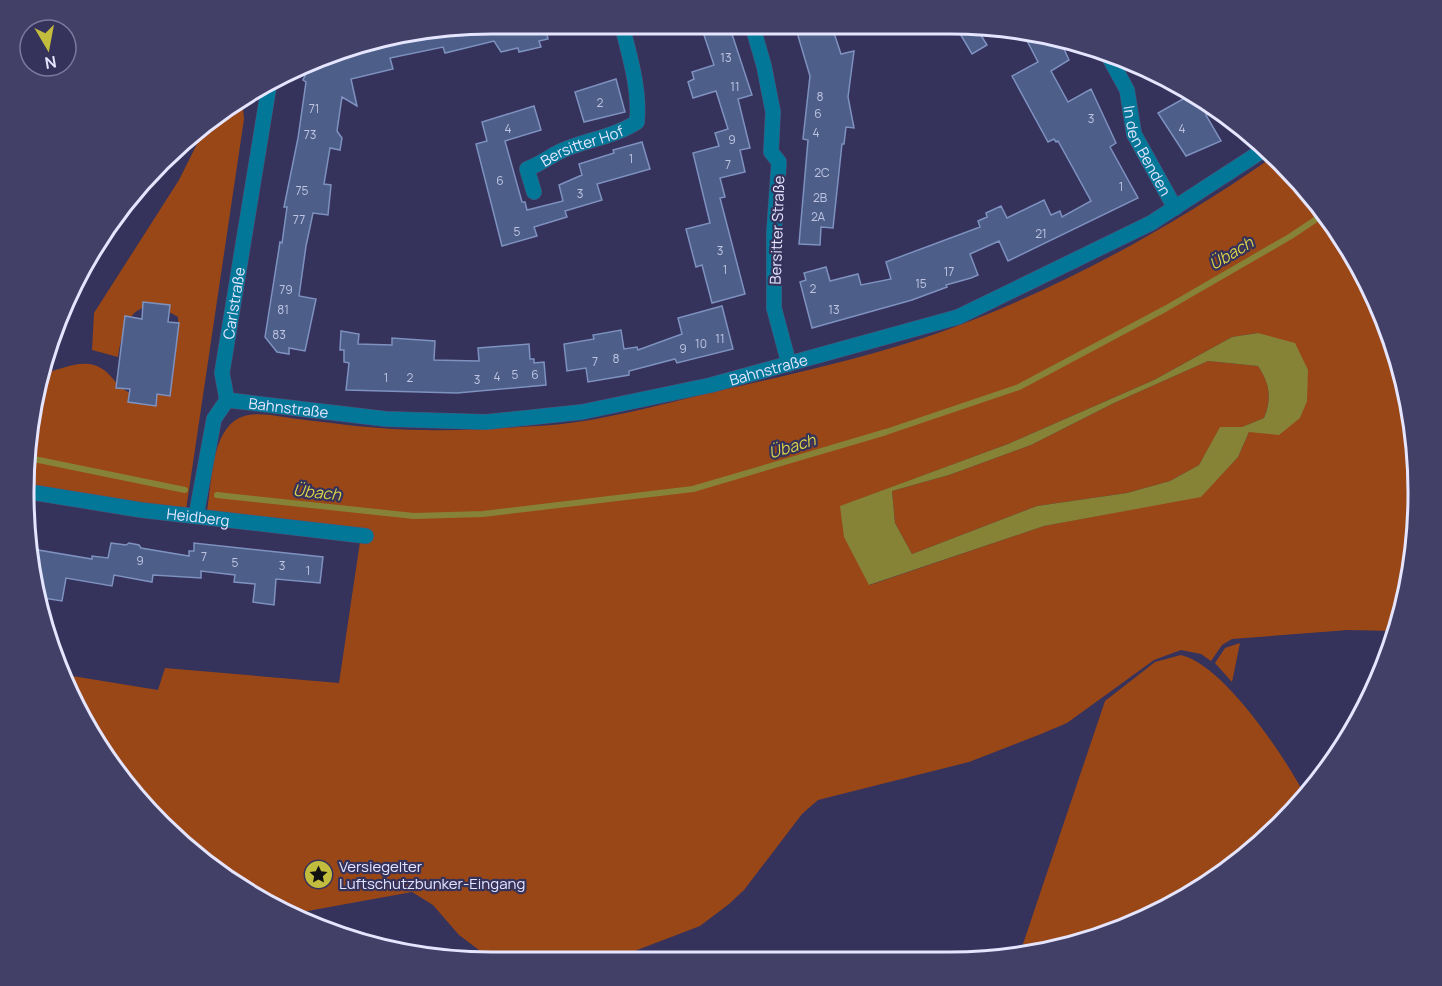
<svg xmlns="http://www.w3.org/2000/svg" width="1442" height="986" viewBox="0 0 1442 986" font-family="Manrope,sans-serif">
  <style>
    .green { fill: #9a4717; fill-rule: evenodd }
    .water { fill: #878336; fill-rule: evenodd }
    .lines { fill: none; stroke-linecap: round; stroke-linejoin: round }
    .stream { stroke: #878336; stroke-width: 6 }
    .building { fill: #4d5f89; stroke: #7e91bf; stroke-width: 1.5 }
    .minor-casing { stroke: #514f75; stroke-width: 16 }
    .minor { stroke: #027798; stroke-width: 15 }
    .labels { text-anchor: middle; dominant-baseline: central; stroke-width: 4.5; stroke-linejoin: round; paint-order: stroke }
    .number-label { font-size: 12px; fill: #bfc4e2 }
    .street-label { font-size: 15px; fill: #e5e5ff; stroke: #35325b }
    .poi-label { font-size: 15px; fill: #e5e5ff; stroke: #35325b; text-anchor: start }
    .water-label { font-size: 16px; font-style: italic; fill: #dbd449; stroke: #35325b }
    .rim { fill: none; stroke: #e5e5ff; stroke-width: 3 }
  </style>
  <rect width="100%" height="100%" fill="#35325b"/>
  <path class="green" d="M242,99L244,119L186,510L30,488L28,432L44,373C63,369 86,356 104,370C116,380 117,387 132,394C163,366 180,362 178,317C135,291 124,320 118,357L92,350L94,313L179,180L201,136V131L233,103Z
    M1274,156L1339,233L1382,314L1409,402L1418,493L1409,585L1395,631L1348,630L1232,639L1222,645L1211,661L1201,654L1181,650L1154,660L1067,723L1041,734L969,762L818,800L802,814L744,890L729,904L700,926L611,960L495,962L459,935L433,905L412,892L291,914L232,883L161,824L73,701L64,676L66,675L158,690L165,668L339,683L360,542L207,511C212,483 211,432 239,418C256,410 280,417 298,419C340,424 382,430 424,430C462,431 500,428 538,426C597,423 657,405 714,392C788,375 870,357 941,332C1060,289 1170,228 1274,156ZM1258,333L1300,418L1249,432L1238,457L1201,496L1044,526L870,585L841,506L1008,444L1154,380L1232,337Z
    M1208,361L1258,366C1270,384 1272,397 1264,418L1242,427L1220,428L1199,465L1170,481L1127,493L1037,506L912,554L895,523L892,491L949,475L1031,445L1114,403Z
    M1240,643L1232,682L1215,663L1225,648Z
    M1181,655C1224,665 1284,756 1305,795L1280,825L1157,913L1046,951L1023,944L1105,701L1155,662Z"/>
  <path class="water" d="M1258,333L1295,343L1308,370L1307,401L1300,418L1279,435L1249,432L1238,457L1201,497L1044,526L869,585L844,537L840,506L1008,444L1154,380L1232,337ZM1208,361L1258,366C1270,384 1272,398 1264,418L1242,427H1220L1199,465L1170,481L1127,493L1037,506L912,554L895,523L892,491L949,475L1031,445L1114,403Z"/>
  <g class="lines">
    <path class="stream" d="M29,458L185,490
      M217,495L414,516L483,514L693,489L886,432L1019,387L1165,309L1291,236L1324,214"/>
  </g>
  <path class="building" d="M493,24H508L509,31L545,25L548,39L539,41L541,47L519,52L518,48L501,52L494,41L445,53L443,47L390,58L393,69L351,79L357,106L342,97L337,131L342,138L340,150L330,148L324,184L331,185L328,215L313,213L306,246L299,296L316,299L305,351L289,348V354L277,352L265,337L280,242L282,243L287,207H284L298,138L306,82L303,80L308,69L371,40Z
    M706,27L730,28L752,95L738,99L750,148L740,150L745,172L720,178L725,197L720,198L745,294L712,303L702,265L696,267L686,229L710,223L693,153L719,146L715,133L728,129L716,91L693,98L688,82L694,79L692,72L714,65L703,32L707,31Z
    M796,29L833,30L841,54L854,51L848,97L854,128L846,127L844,144H842L833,228L821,227L820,245L799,244L808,140L803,139L810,76Z
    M959,32H979L987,45L972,54Z
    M1023,33H1040L1060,40L1069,60L1051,71L1068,102L1091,89L1116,143L1110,147L1138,198L1008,261L999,241L970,254L978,275L971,278L946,285L947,287L912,300L812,328L800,282L806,280L804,273L826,267L830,281L858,274L861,285L891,279L886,262L980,227L978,221L987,217L986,213L1001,206L1007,218L1044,200L1051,215L1060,211L1062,217L1091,201L1058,141L1056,142L1054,139L1048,142L1012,76L1038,62Z
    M616,79L625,112L584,122L575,92Z
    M1192,94L1214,111L1206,115L1221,141L1186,156L1158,113Z
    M534,106L541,130L505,141L522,202H525L527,210L563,201L559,185L582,175L579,164L614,153L613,150L642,142L650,169L597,184L602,200L565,211L567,217L534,227L537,236L502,246L476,144L487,141L482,122Z
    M143,302L170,305L168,322L179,323L170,396L157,394L156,406L128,402L130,389L116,388L125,316L142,319Z
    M722,306L733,349L677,363L675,359L629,371V375L588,382L586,368L567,371L564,344L594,339L593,335L621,330L624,349L637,347L638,350L682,334L678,318Z
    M341,331L359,334L358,344L392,345V338L435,341L434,360L479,361L478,348L529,344L530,359H534V363L544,362L546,385L457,393L346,390L349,363L344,362V350H340Z
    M111,543L126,545L129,543L139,545L141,548L189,556V551H194V543L323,557L320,583L276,579L274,605L253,602L255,584L234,582L235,575L201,571V578L153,575L152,582L114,575L112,586L66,578L62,601L37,597L33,584L32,549L92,559V556L108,558Z"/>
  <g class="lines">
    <defs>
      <g id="minor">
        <path d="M753,28L764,66L773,112L771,152L779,162L774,232V308L789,364"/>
        <path id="s1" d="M1110,59L1127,90L1134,134L1175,208"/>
        <path id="s2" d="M534,192L527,169C540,164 549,157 561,151C585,140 614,137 637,122C640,90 630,57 622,26"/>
        <path id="s3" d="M227,400L386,419L486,422L582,412L711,385L958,317L1151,223L1265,149"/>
        <path id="s4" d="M30,492L141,510L366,536"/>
        <path id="s5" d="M196,516L214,419L227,400L222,373L269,86"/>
      </g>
    </defs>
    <use href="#minor" class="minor-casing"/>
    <use href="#minor" class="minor"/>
  </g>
  <defs>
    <symbol id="sight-disc" viewBox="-11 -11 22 22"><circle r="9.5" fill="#c3bd3e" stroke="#35325b"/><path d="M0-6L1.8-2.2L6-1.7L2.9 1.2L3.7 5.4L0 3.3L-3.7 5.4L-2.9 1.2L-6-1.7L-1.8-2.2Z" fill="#111"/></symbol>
  </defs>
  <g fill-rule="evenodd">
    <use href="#sight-disc" x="302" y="858" width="33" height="33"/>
  </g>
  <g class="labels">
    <g class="number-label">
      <text x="726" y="57">13</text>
      <text x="735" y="86">11</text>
      <text x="820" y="96">8</text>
      <text x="600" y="102">2</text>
      <text x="314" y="108">71</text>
      <text x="818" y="113">6</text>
      <text x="1091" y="118">3</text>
      <text x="508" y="128">4</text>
      <text x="1182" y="128">4</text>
      <text x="816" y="132">4</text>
      <text x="310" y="134">73</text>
      <text x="732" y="139">9</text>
      <text x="631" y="158">1</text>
      <text x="728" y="164">7</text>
      <text x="822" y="172">2C</text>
      <text x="500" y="180">6</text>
      <text x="1121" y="186">1</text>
      <text x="302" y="190">75</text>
      <text x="580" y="193">3</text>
      <text x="820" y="197">2B</text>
      <text x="818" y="216">2A</text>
      <text x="299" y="219">77</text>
      <text x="517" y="231">5</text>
      <text x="1041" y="233">21</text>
      <text x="720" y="250">3</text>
      <text x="725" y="269">1</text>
      <text x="949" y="271">17</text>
      <text x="921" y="283">15</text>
      <text x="813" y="288">2</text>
      <text x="286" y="289">79</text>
      <text x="283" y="309">81</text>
      <text x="834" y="309">13</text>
      <text x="279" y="334">83</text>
      <text x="720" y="338">11</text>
      <text x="701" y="343">10</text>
      <text x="683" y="348">9</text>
      <text x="616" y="358">8</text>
      <text x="595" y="361">7</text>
      <text x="515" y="374">5</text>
      <text x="535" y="374">6</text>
      <text x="497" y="376">4</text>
      <text x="386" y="377">1</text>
      <text x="410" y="377">2</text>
      <text x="477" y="379">3</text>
      <text x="204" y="556">7</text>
      <text x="140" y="560">9</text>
      <text x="235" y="562">5</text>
      <text x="282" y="565">3</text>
      <text x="308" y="570">1</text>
    </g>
    <g class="street-label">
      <text stroke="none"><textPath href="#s2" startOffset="84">Bersitter Hof</textPath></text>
      <text stroke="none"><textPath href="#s1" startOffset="100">In den Benden</textPath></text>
      <text transform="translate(777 230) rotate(-88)">Bersitter Straße</text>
      <text stroke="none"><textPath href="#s5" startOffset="220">Carlstraße</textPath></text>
      <text stroke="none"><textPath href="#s3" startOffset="548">Bahnstraße</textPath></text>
      <text stroke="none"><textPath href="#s3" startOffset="62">Bahnstraße</textPath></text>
      <text stroke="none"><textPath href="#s4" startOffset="170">Heidberg</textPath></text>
    </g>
    <g class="poi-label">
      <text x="339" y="866">Versiegelter<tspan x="339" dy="17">Luftschutzbunker-Eingang</tspan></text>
    </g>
    <g class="water-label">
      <text transform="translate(1231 253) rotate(-31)">Übach</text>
      <text transform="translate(792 446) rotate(-17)">Übach</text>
      <text transform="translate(317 492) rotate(6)">Übach</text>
    </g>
  </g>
  <path d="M0 0H1442V986H0ZM492 34H950A458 458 0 0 1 1408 492V494A458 458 0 0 1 950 952H492A458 458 0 0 1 34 494V492A458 458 0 0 1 492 34Z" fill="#434068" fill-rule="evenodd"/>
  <path class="rim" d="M492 34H950A458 458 0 0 1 1408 492V494A458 458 0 0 1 950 952H492A458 458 0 0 1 34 494V492A458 458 0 0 1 492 34Z"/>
  <g transform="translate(48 48) rotate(170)"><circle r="28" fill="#35325b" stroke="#7b7a9d" stroke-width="1.5"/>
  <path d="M0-4.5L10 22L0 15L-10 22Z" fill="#c3bd3e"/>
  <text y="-9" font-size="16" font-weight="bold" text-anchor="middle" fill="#e5e5ff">N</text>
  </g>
</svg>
